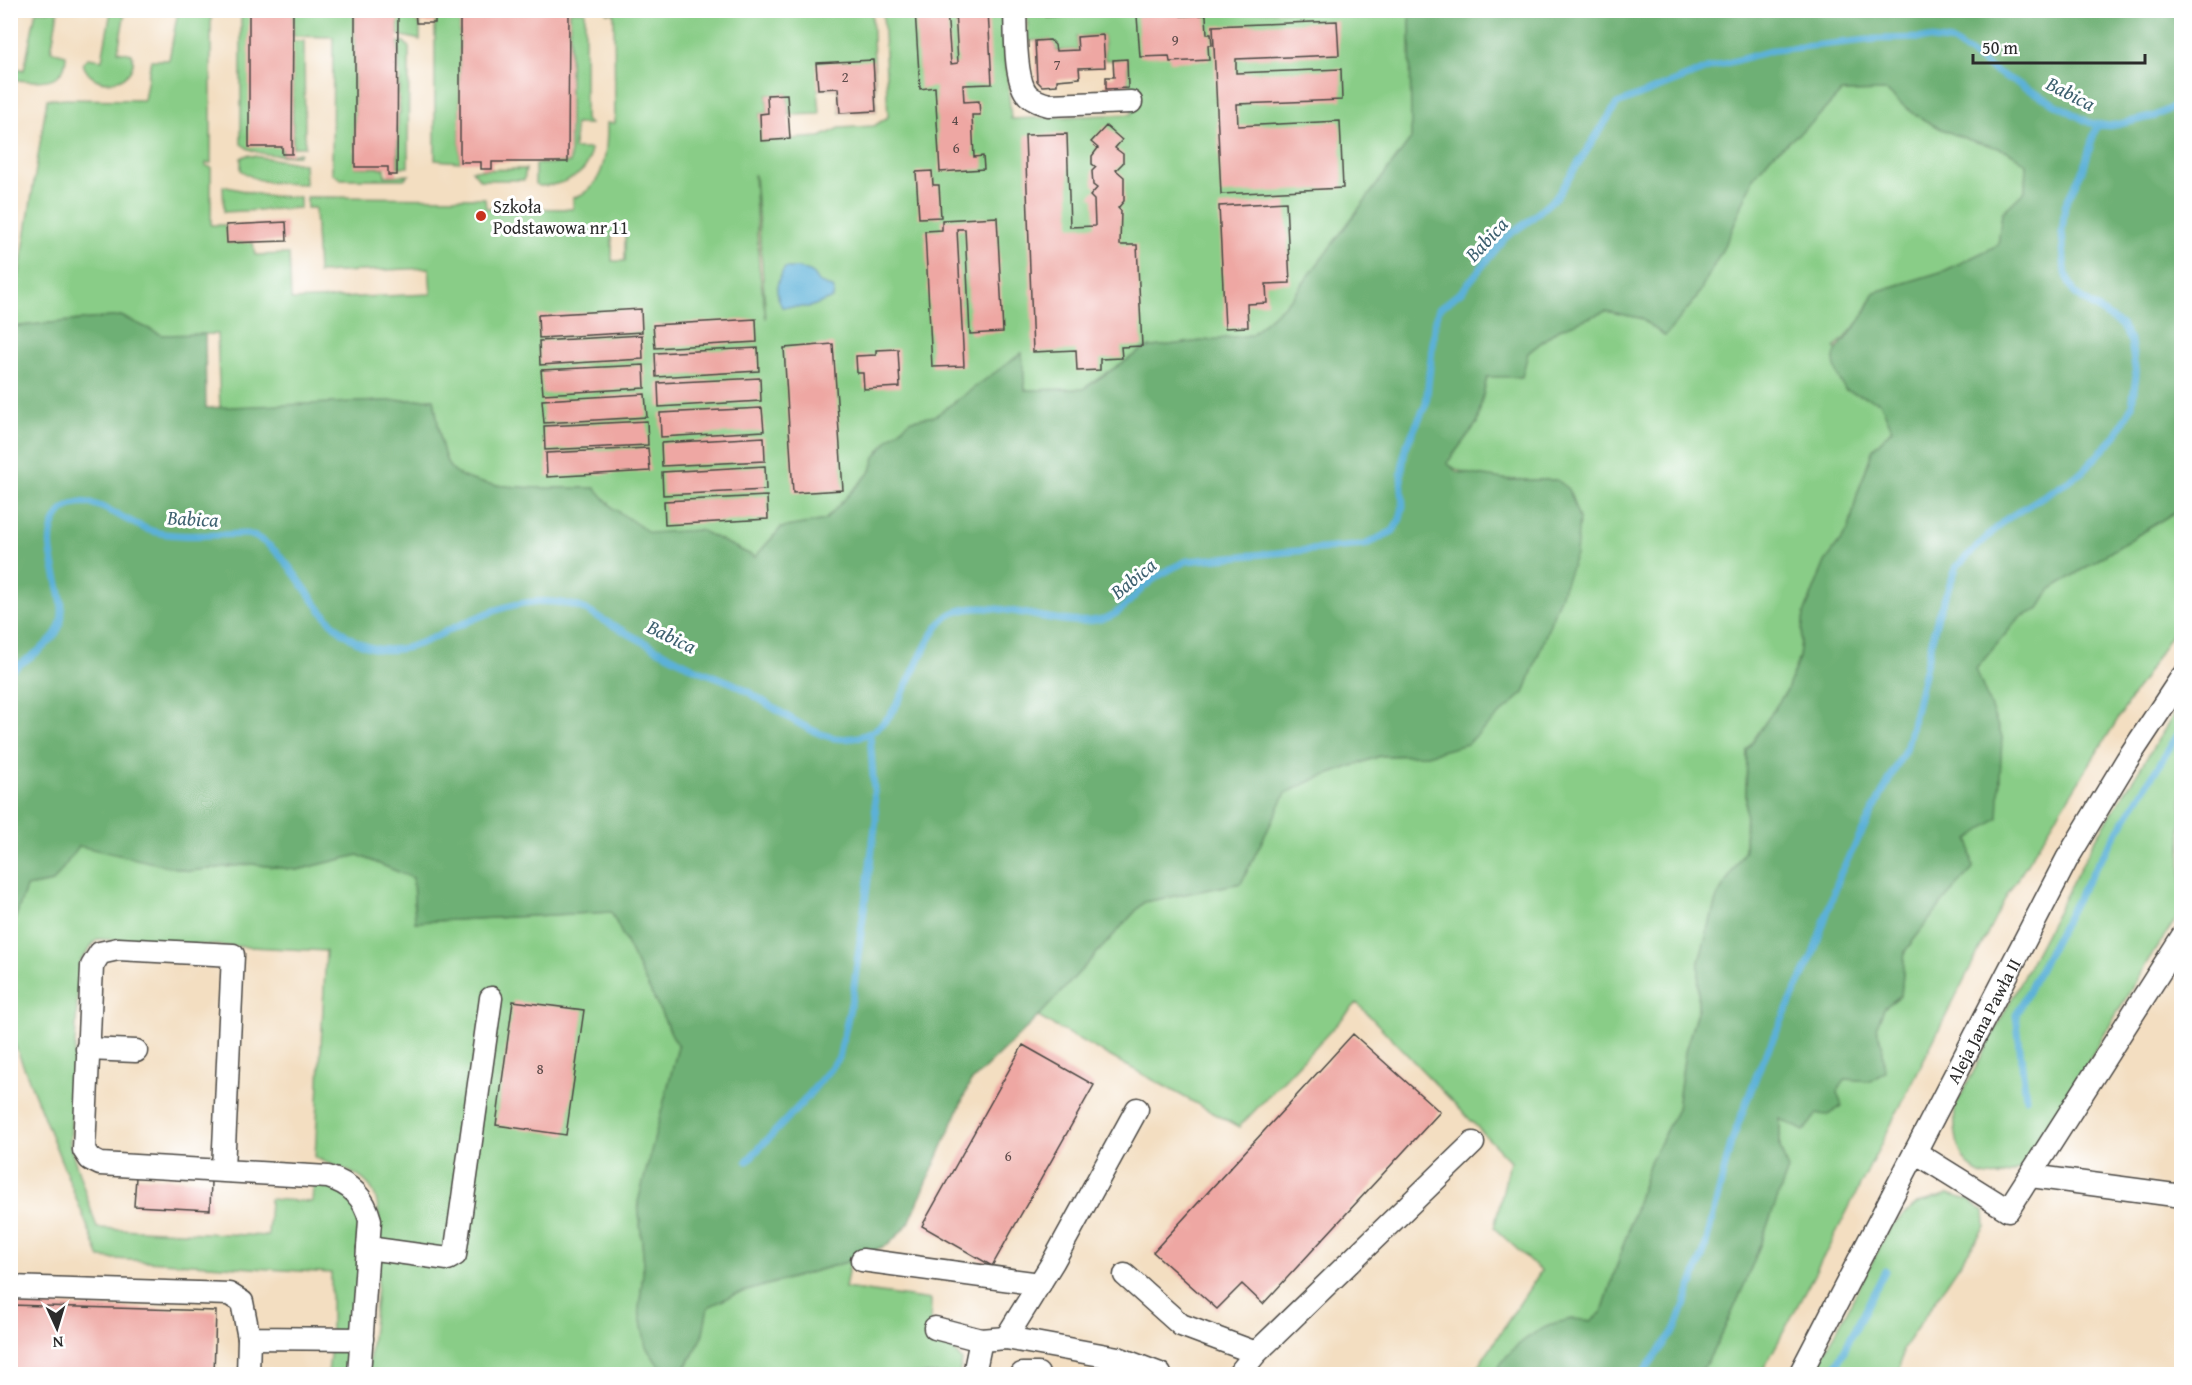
<svg xmlns="http://www.w3.org/2000/svg" width="2192" height="1385" viewBox="0 0 2192 1385" font-family="'Gentium Book Plus',serif">
  <style>
    .green { fill: #89cd87; stroke: #5a7c59; stroke-width: 1.5; fill-rule: evenodd }
    .forest { fill: #6eb074; stroke: #4c6e50; stroke-width: 1.5 }
    .water { fill: #5bb1d8; stroke: #436e82; stroke-width: 1.5 }
    .lines { fill: none; stroke-linecap: round; stroke-linejoin: round }
    .stream { stroke: #5bb1d8; stroke-width: 7 }
    .building { fill: #eea7a3 }
    .minor-casing { stroke: #494642; stroke-width: 25 }
    .minor { stroke: #fff; stroke-width: 22 }
    .poi-dot { fill: #c8321e; stroke: #fff; stroke-width: 2 }
    .labels { text-anchor: middle; dominant-baseline: central; stroke-width: 6; stroke-linejoin: round; paint-order: stroke }
    .number-label { font-size: 15px; fill: #5c4a49 }
    .poi-label { font-size: 18px; fill: #2b2b2b; stroke: #fff; text-anchor: start }
    .street-label { font-size: 18px; fill: #2b2b2b; stroke: #fff }
    .water-label { font-size: 20px; font-style: italic; fill: #3e6170; stroke: #fff }
  </style>
  <rect width="100%" height="100%" fill="#fff"/>
  <filter id="ink" filterUnits="userSpaceOnUse"><feTurbulence type="fractalNoise" baseFrequency=".0167" numOctaves="2"/><feDisplacementMap in="SourceGraphic" scale="12" xChannelSelector="R" yChannelSelector="G"/><feConvolveMatrix kernelMatrix="1 2 1 2 8 2 1 2 1" color-interpolation-filters="sRGB"/></filter>
  <filter id="wash" filterUnits="userSpaceOnUse"><feTurbulence type="fractalNoise" baseFrequency=".008" numOctaves="4" result="noise"/><feDisplacementMap in="SourceGraphic" scale="24" xChannelSelector="R" yChannelSelector="G"/><feGaussianBlur stdDeviation="1.35" result="paint"/><feColorMatrix in="noise" values="0 0 0 0 0 0 0 0 0 0 0 0 0 0 0 0 0 1.4 0 .05"/><feComposite in="paint" operator="in"/></filter>
  <g filter="url(#wash)">
    <rect width="100%" height="100%" fill="#f3dec1"/>
    <path class="green" d="M36,11H58L51,51L66,55C66,77 53,81 34,81C25,80 17,82 11,76V67L24,70Z
      M111,11H125L118,51L132,54C141,82 94,95 83,64L88,58L102,60Z
      M178,11H211V163H206V166L211,167V225H226L228,243L253,242L255,255L289,254L291,300L431,294L429,268L318,273L315,208H307V197L485,198L486,208L573,209V198C606,188 607,151 607,123H615L614,13H607V11H872L876,111L840,113L838,88L818,89L820,114L789,115L787,94L767,95L768,113L760,114L762,141L820,137L840,128L874,126L888,117L883,11H1002L1011,119L1132,114L1131,99L1105,94V88L1128,87L1127,60H1105L1103,35L1077,37L1078,50L1056,51L1055,45L1050,40L1028,41L1027,11H1410L1411,139L1293,297L1251,335L1145,348L1083,389L1025,390L1022,354L935,416L911,420L875,457L871,471L825,521L781,528L755,557L700,530L650,534L613,508L595,488C565,487 461,494 448,464C439,445 438,419 434,399L220,408L217,334L162,335L121,316L11,327L47,99L144,100L151,60H169ZM754,175H755L766,319L759,266ZM612,233H625V261H612Z
      M241,11H249L282,154L300,153L299,155C282,156 255,156 241,144Z
      M293,11H355V167L385,168V176L409,175L404,179H341L332,173L333,37L293,36Z
      M398,11H415L416,23H420V40L398,35Z
      M435,11H460V162L435,160Z
      M570,11H585V120L590,124H575L574,149H590C592,176 559,186 539,186L535,183V164L570,163Z
      M292,41H304L305,147H293Z
      M398,42H404L409,47L408,167H398V114L400,113L398,93L400,87L398,86L400,82Z
      M1887,91C1911,115 1935,128 1967,139C1991,147 2006,146 2026,164L2025,191L2002,213L1998,245L1944,271L1875,292L1860,321L1835,348L1880,402L1892,429L1873,449L1857,495L1849,529L1825,562L1804,614L1799,658L1787,690L1747,750L1745,850L1717,897L1699,962L1698,1008L1685,1052L1677,1109L1650,1162L1602,1312L1591,1321L1570,1319L1497,1370L1495,1374H1473L1541,1271L1494,1228L1510,1161L1357,1003L1239,1127L1038,1017L1144,902L1241,883L1286,793L1313,780L1380,756L1427,755L1524,693L1550,623L1557,480C1526,480 1470,483 1447,463L1477,423L1487,376L1528,353L1557,330L1606,311L1640,318L1664,336L1696,299L1730,235L1753,178L1771,156L1813,122L1841,92Z
      M247,155L304,164L305,184C282,183 259,185 241,170V158Z
      M526,169L524,180H480L472,170Z
      M223,186L266,196L300,197V208L224,212Z
      M2181,508V619L2007,895L1832,1241L1761,1374H1700C1738,1311 1762,1239 1788,1170L1780,1148V1118L1817,1113L1846,1079L1870,1081L1882,1043L1876,1028L1884,1008L1901,995L1905,951L1946,898L1973,869L1969,839L2002,737L1975,669L2020,617L2038,610L2051,589Z
      M2181,703V912L2149,959L2027,1165C1975,1197 1951,1157 1955,1107L2093,843Z
      M79,845L189,871L252,864L297,870L358,855L413,878L415,922L611,912L678,1047L638,1203L644,1263L639,1310L646,1347L659,1366L686,1368L702,1338L707,1307L736,1294L850,1261L845,1288L931,1300L930,1337L951,1346L962,1361L959,1374H368C371,1336 389,1221 373,1191C361,1170 333,1168 315,1157L326,951L97,939L79,963L70,1146L97,1228L268,1236L270,1199L312,1202L314,1175L361,1197L359,1374H328L331,1345V1273L100,1258L15,1045L11,1046V931L26,887L53,882Z
      M1948,1194L1969,1200L1984,1211L1985,1227L1902,1350L1900,1374H1814L1891,1226L1917,1204Z"/>
    <path class="forest" d="M1410,11H2181V508L2051,589L2038,610L2020,617L1976,669L2002,737L1998,818L1969,839L1973,869L1946,898L1905,951L1901,995L1884,1008L1876,1028L1882,1043L1885,1072L1870,1081L1846,1079L1837,1092L1842,1106L1828,1115L1817,1114L1804,1131L1780,1119V1148L1788,1170C1762,1239 1738,1311 1700,1374H1495C1507,1348 1540,1325 1568,1320C1575,1318 1583,1320 1591,1321L1602,1312L1650,1162L1677,1109L1685,1052L1698,1008L1699,962L1717,897L1745,850L1747,750L1787,690L1799,658L1804,614L1825,562L1849,529L1857,495L1873,449L1892,429L1880,402L1845,390C1823,349 1837,353 1859,322C1866,313 1870,302 1875,292L1944,271L1998,245L2002,213L2025,191L2026,164C2006,146 1991,147 1967,139C1935,128 1911,115 1887,91L1841,92L1813,122L1771,156L1753,178L1730,235L1696,299L1665,336L1640,318L1606,311L1557,330L1528,353L1522,377H1487L1477,423L1447,463L1457,472L1510,480H1557L1569,489L1579,519L1576,554L1524,693L1467,744L1427,755L1380,756L1313,780L1286,793L1241,883L1144,902L1038,1017L970,1083L909,1223L889,1244L850,1261L736,1294L708,1307L702,1338L685,1368L659,1366L646,1347L639,1310L644,1263L638,1202L678,1047L611,912L415,922L413,878L358,855L297,870L252,864L189,871L79,846L53,882L26,887L11,931V327L121,316L162,335L205,334L206,408L434,399C438,419 439,445 448,464C461,494 565,487 595,488L613,508L650,533L700,530L755,557L781,528L825,520L871,471L875,457L889,439L911,420L935,416L1022,353L1025,390L1083,389L1145,348L1251,335L1293,297L1411,139Z"/>
    <path class="water" d="M785,268H799L812,273L818,282L834,289L833,298L810,307H782C774,293 776,280 785,268Z"/>
    <g class="lines">
      <path class="stream" d="M10,671C26,660 45,649 56,633C77,602 35,552 57,517C64,506 77,501 89,503C105,505 133,525 152,531C177,539 220,534 248,534C299,549 314,638 378,649C403,653 425,642 447,631C491,610 533,591 582,608C619,629 655,649 694,668C709,675 725,679 740,687C767,702 806,733 835,738C858,741 876,734 890,715C909,691 928,624 953,613C997,595 1058,632 1106,618C1122,613 1132,597 1144,587C1157,575 1171,568 1187,561L1365,545L1393,531L1400,519L1403,506L1401,476L1405,449L1426,404L1435,322L1439,309L1462,291L1506,237L1529,221L1557,196L1617,104L1709,68L1774,50L1877,39L1923,38L1953,42L1993,70L2090,123L2109,126L2129,122L2155,116L2182,103
        M2026,1098L2016,1015L2081,891L2182,728
        M747,1161L803,1102L839,1058L853,994L876,819L870,734
        M1642,1374L1676,1328L1704,1252L1731,1143L1759,1069L1813,954L1841,872L1907,746L1938,615L1957,566L2005,520L2082,472L2115,437L2132,406L2136,375L2131,342L2121,325L2075,294L2065,273L2062,232L2065,205L2084,167L2097,124
        M1832,1374L1885,1271"/>
    </g>
    <g id="blocks">
      <path class="building" d="M249,10H293L292,154H282V147H249Z
        M355,10H398L397,175H388V167H355Z
        M415,10H435V23H416Z
        M460,10H569L568,162H492V169H481V162H460Z
        M915,10H947L951,64L958,63L955,10H988L992,84L963,85L964,102L979,101L980,115H972L974,157L983,156L984,169L940,172L935,87L920,89Z
        M1044,10H1085L1086,15L1045,17Z
        M1181,11V16L1206,15L1207,34H1211L1212,45H1208L1209,60L1170,62L1169,56L1140,57L1137,16Z
        M1337,21L1339,55L1236,59V73L1341,69L1342,100L1237,104L1238,126L1340,121L1343,188L1221,194L1213,26Z
        M1103,35L1105,67L1079,68L1080,78L1057,80V85L1042,86L1037,81L1035,41L1050,40L1055,45L1056,51L1078,50L1077,37Z
        M1127,59L1128,88L1106,89V77H1114L1113,60Z
        M873,60L876,111L840,113L838,88L818,89L816,63Z
        M787,94L790,139L761,141L760,114L768,113L767,95Z
        M1106,126L1122,140L1115,148L1123,154V163L1116,170L1124,177V201L1118,208L1121,211L1120,245H1137L1142,346L1121,347L1122,358L1100,359V370L1077,371L1076,350L1033,352L1025,135L1067,134L1070,227L1095,226L1094,200L1090,196L1097,188L1093,185L1092,171L1096,167L1092,164V156L1098,148L1091,142Z
        M932,171L933,185H939L941,217L919,218L916,172Z
        M1286,202L1290,283L1266,284L1267,303L1247,304L1248,327L1225,328L1219,206Z
        M997,217L1003,332L970,334L965,229H957L964,366L932,367L925,231L942,230V220Z
        M286,222L287,241L227,243L226,225Z
        M641,309L642,332L539,338L538,315Z
        M756,319L757,342L655,348L653,325Z
        M642,335L643,359L540,365L539,341Z
        M833,344L843,490L793,493L784,348Z
        M758,348L759,371L656,377L655,353Z
        M898,349L900,387L864,389L863,373H857L856,356L876,355V350Z
        M644,365L645,388L543,394L541,370Z
        M760,378L761,401L659,407L658,383Z
        M645,394L647,417L544,423L542,400Z
        M762,408L764,431L661,437L660,413Z
        M647,421L648,445L545,450L544,426Z
        M764,437L765,461L662,466L661,443Z
        M648,448L650,471L547,477L546,453Z
        M765,466L766,490L663,495L662,472Z
        M767,496L768,519L665,525L664,501Z
        M513,1001L584,1010L566,1135L496,1125Z
        M1353,1034L1440,1112L1263,1304L1242,1284L1217,1309L1153,1252Z
        M1023,1045L1094,1085L992,1266L922,1226Z
        M136,1177L211,1181L210,1210L134,1206Z
        M10,1305L216,1311L214,1374H10Z"/>
    </g>
  </g>
  <g filter="url(#ink)">
    <use href="#blocks" fill-opacity="0" stroke="#494642" stroke-width="1.5"/>
    <g class="lines">
      <defs>
        <g id="minor">
          <path d="M1015,10C1016,31 1014,81 1028,95C1034,101 1041,103 1049,105L1131,102"/>
          <path d="M87,1049L136,1051"/>
          <path d="M1915,1152L2008,1210L2182,937"/>
          <path d="M223,1169L233,955L118,949L100,953L92,966L84,1150L90,1159L100,1164L328,1177C351,1184 364,1197 370,1220L359,1374"/>
          <path d="M2031,1176L2182,1196"/>
          <path d="M368,1248L448,1259L455,1255L491,998"/>
          <path d="M862,1260L1040,1284"/>
          <path d="M1125,1275L1181,1325L1256,1353"/>
          <path d="M10,1287L229,1294L242,1302L249,1338L362,1339"/>
          <path d="M935,1328L981,1340L1006,1338L1118,1358L1160,1374"/>
          <path d="M1006,1338L1053,1262L1137,1109"/>
          <path d="M248,1374L249,1338"/>
          <path d="M974,1374L981,1340"/>
          <path d="M1022,1374H1038"/>
          <path d="M1239,1374L1256,1353L1473,1143"/>
          <path id="s1" d="M1800,1374L2067,859L2127,760L2182,677"/>
        </g>
      </defs>
      <use href="#minor" class="minor-casing"/>
      <use href="#minor" class="minor"/>
    </g>
  </g>
  <circle class="poi-dot" cx="481" cy="216" r="6"/>
  <g class="labels">
    <g class="number-label">
      <text x="1175" y="39">9</text>
      <text x="1057" y="64">7</text>
      <text x="845" y="76">2</text>
      <text x="955" y="119">4</text>
      <text x="956" y="147">6</text>
      <text x="540" y="1068">8</text>
      <text x="1008" y="1155">6</text>
    </g>
    <g class="poi-label">
      <text x="493" y="206">Szkoła<tspan x="493" dy="21">Podstawowa nr 11</tspan></text>
    </g>
    <g class="street-label">
      <text stroke="none"><textPath href="#s1" startOffset="398">Aleja Jana Pawła II</textPath></text>
    </g>
    <g class="water-label">
      <text transform="translate(2071 93) rotate(27)">Babica</text>
      <text transform="translate(1486 239) rotate(-47)">Babica</text>
      <text transform="translate(193 518) rotate(3)">Babica</text>
      <text transform="translate(1133 578) rotate(-39)">Babica</text>
      <text transform="translate(672 636) rotate(26)">Babica</text>
    </g>
  </g>
  <rect width="2192" height="1385" fill="none" stroke="#fff" stroke-width="36"/>
  <g transform="translate(57 1328) rotate(176)" stroke="#ffffff" stroke-width="4.5" paint-order="stroke">
  <path d="M0-4.5L10 22L0 15L-10 22Z" fill="#2b2b2b"/>
  <text y="-9" font-size="16" font-weight="bold" text-anchor="middle" fill="#2b2b2b">N</text>
  </g>
  <path d="M1973 54v9h172v-9" fill="none" stroke="#2b2b2b" stroke-width="3"/>
  <text x="1982" y="54" font-size="18" fill="#2b2b2b" stroke="#ffffff" stroke-width="4.5" paint-order="stroke">50 m</text>
</svg>
